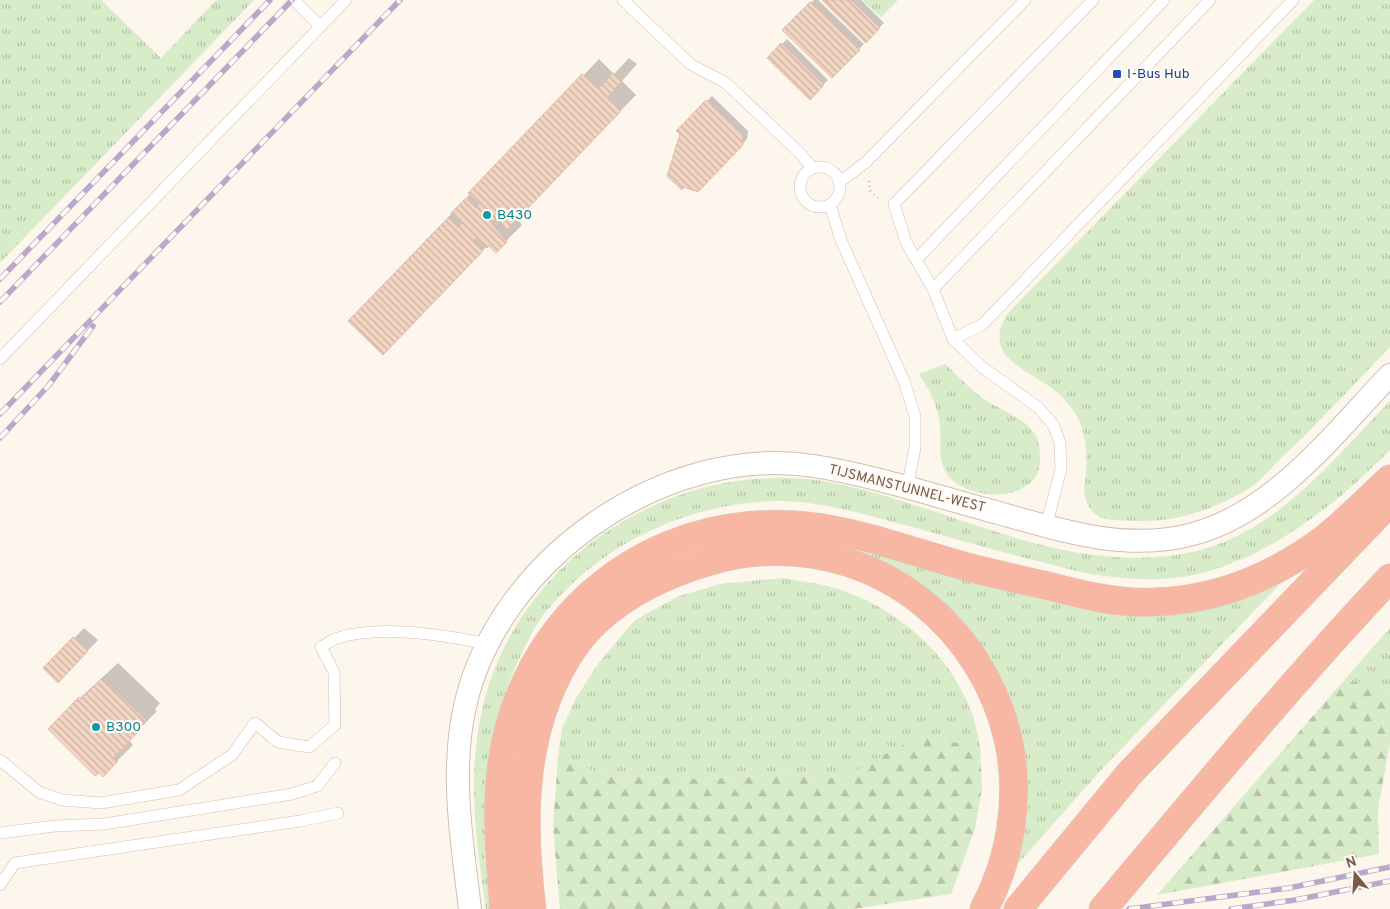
<svg xmlns="http://www.w3.org/2000/svg" width="1390" height="909" viewBox="0 0 1390 909" font-family="Overpass,sans-serif">
  <style>
    .grass { fill: url(#grass-tufts) }
    .forest { fill: url(#forest-firs) }
    .shadow { fill: #0003 }
    .building { fill: url(#building-back-hatch); stroke: #e6bba3 }
    .lines { fill: none; stroke-linecap: round; stroke-linejoin: round }
    .lane-casing { stroke: #d1beb0; stroke-width: 12 }
    .street-casing { stroke: #d1beb0; stroke-width: 24 }
    .highway-casing { stroke: #dad1cd; stroke-width: 29 }
    .path { stroke: #d9b8a5; stroke-width: 3; stroke-dasharray: 1 4; stroke-linecap: butt }
    .lane { stroke: #fff; stroke-width: 11 }
    .street { stroke: #fff; stroke-width: 22 }
    .highway { stroke: #f7b7a3; stroke-width: 28 }
    .rail-casing { stroke: #b9a8c9; stroke-width: 5.5 }
    .rail { stroke: #fffaf3; stroke-width: 4; stroke-dasharray: 11; stroke-linecap: butt }
    .transit-dot { fill: #1a4fb4; stroke: #fffaf3; stroke-width: 2 }
    .culture-dot { fill: #0f9aa8; stroke: #fffaf3; stroke-width: 2 }
    .labels { text-anchor: middle; dominant-baseline: central; stroke-width: 4.5; stroke-linejoin: round; paint-order: stroke }
    .transit-label { font-size: 14px; fill: #164399; stroke: #fffaf3; text-anchor: start }
    .culture-label { font-size: 14px; fill: #0d838f; stroke: #fffaf3; text-anchor: start }
    .street-label { font-size: 14px; fill: #7a5c4d; stroke: #fffaf3 }
  </style>
  <defs>
    <pattern id="grass-tufts" width="24" height="20" patternUnits="userSpaceOnUse" patternTransform="scale(1.25)"><rect width="24" height="20" fill="#d8ecc9"/><path d="M3 7l-1-3M5 7V3M7 7l1-3M15 17l-1-3M17 17v-4M19 17l1-3" fill="none" stroke="#b4c2a5"/></pattern>
    <pattern id="forest-firs" width="22" height="20" patternUnits="userSpaceOnUse" patternTransform="scale(1.25)"><rect width="22" height="20" fill="#d8ecc9"/><path d="M5 1l3.5 6h-7zM16 11l3.5 6h-7z" fill="#b4c2a5"/></pattern>
    <pattern id="building-back-hatch" width="6" height="6" patternUnits="userSpaceOnUse" patternTransform="scale(1.25)"><rect width="6" height="6" fill="#f3d5c3"/><path d="M-1 5l2 2M0 0l6 6M5-1l2 2" fill="none" stroke="#cab0a1"/></pattern>
  </defs>
  <rect width="100%" height="100%" fill="#fdf6ec"/>
  <path class="grass" d="M0,0H101L161,58L216,0H254L0,263Z
    M862,0H898L881,17Z
    M1314,0H1390V347C1354,384 1319,423 1281,458C1271,468 1260,482 1248,489C1213,510 1178,522 1137,521C1121,520 1102,523 1091,510C1081,496 1085,486 1086,470C1088,444 1084,420 1065,400C1038,370 977,362 1008,313Z
    M945,364C958,376 970,389 984,399C1000,410 1024,417 1035,434C1038,439 1040,449 1040,455C1044,501 978,503 952,480C936,464 942,447 940,427C939,408 929,389 919,374Z
    M1390,401V450C1338,503 1272,556 1198,574C1160,583 1122,579 1085,573C1028,559 972,544 916,528C871,516 826,502 780,501C730,501 678,515 634,539C600,557 570,582 545,613C535,625 528,641 521,655C482,734 478,824 491,909H486C476,842 467,777 482,710C517,553 686,449 843,485C957,510 1067,576 1187,553C1275,536 1331,461 1390,401Z
    M769,533C840,538 907,559 975,580C1043,600 1116,625 1187,613C1219,608 1247,597 1275,581L1279,585L1101,770L1016,866C1010,850 1021,829 1023,813C1028,748 1015,703 981,648C971,632 954,618 941,605C867,537 750,516 659,564C643,573 629,585 615,596C601,607 586,619 576,634C515,714 516,814 527,909H520C514,866 508,820 513,777C526,663 595,576 705,542C725,535 748,535 769,533Z
    M782,578C797,581 813,582 827,586C892,603 951,652 973,716C976,725 978,736 980,746L950,742L874,761L842,778L772,775L703,779L609,776L558,758L562,728L576,698L598,664L635,620L679,596L720,584Z
    M1390,628V693L1387,689L1352,682L1338,687Z"/>
  <path class="forest" d="M1352,682C1364,682 1382,682 1390,693V744L1378,808L1379,854L1157,895L1338,687Z
    M917,737L980,746L982,788L975,829L951,894L853,909H560L553,826L558,758L609,776L703,779L772,775L842,778Z"/>
  <path class="shadow" d="M814,0H818L864,44L832,76L784,30Z
    M824,0H861L884,23L866,41Z
    M787,39L828,80L810,98L769,58Z
    M629,58L637,64L622,81L636,95L516,218L522,225L496,251L489,244L487,246L398,338L349,321L599,59L614,74Z
    M712,96L748,131L747,139L698,191L681,134L678,131Z
    M84,628L98,640L69,670L45,668Z
    M118,663L160,703L155,709L157,711L129,740L133,745L103,775L80,698Z"/>
  <path class="building" d="M822,0H851L880,28L866,43Z
    M810,2L860,50L832,78L782,30Z
    M781,43L824,85L810,100L767,58Z
    M613,73L622,81L607,98L621,111L507,230L495,219L491,223L507,242L496,253L489,246L487,248L477,237L473,242L483,251L383,355L348,321L448,218L458,227L462,223L451,213L466,198L476,208L479,204L468,193L582,74L598,89Z
    M706,100L743,136V145L698,192L684,187L682,190L667,176L680,134L676,131Z
    M73,637L88,651L58,683L43,668Z
    M102,678L146,720L140,726L142,728L114,757L118,761L103,777L99,773L95,776L48,729L79,697L81,699Z"/>
  <g class="lines">
    <defs>
      <path id="lane" d="M294,0L320,26
        M623,0L690,64L726,83L801,154L812,168
        M800 187a20 20 0 1 1 40 0a20 20 0 1 1-40 0Z
        M840,182L866,162L1025,0
        M830,205L841,240L904,381L915,416V448L907,488
        M916,260L1164,0
        M933,289L1210,0
        M953,339L983,324L1293,0
        M0,359L346,0
        M1046,527L1061,469L1060,443L1054,426L1039,408L982,367L953,339L933,289L906,242L894,204L1093,0
        M0,760L39,792L62,800L101,803L179,790L232,755L255,723L278,742L309,747L335,725L334,672L321,647C327,644 332,639 338,638C380,624 445,635 488,644
        M0,833L55,826L104,824L292,794L317,786L335,763
        M0,885L15,863L300,821L338,813"/>
      <path id="street" d="M470,909C462,842 450,773 465,706C498,559 665,443 814,466C877,476 938,497 999,513C1062,531 1128,552 1193,534C1275,512 1333,434 1390,375"/>
      <path id="highway" d="M504,909C499,854 494,794 506,740C538,600 664,511 807,526C860,532 910,551 960,565C989,573 1019,579 1048,586C1083,595 1119,604 1155,602C1217,600 1274,576 1323,540C1346,522 1368,499 1390,479
        M532,909C521,819 521,725 574,647C598,612 639,587 678,572C704,562 734,553 761,552C882,544 984,628 1009,743C1020,799 1011,859 984,909
        M1018,909L1130,773L1390,502
        M1103,909C1197,797 1290,684 1390,578"/>
    </defs>
    <use href="#lane" class="lane-casing"/>
    <use href="#street" class="street-casing"/>
    <use href="#highway" class="highway-casing"/>
    <path class="path" d="M869,181L870,191L878,198"/>
    <use href="#lane" class="lane"/>
    <use href="#street" class="street"/>
    <use href="#highway" class="highway"/>
    <defs>
      <path id="rail" d="M0,279L270,0
        M0,302L292,0
        M0,414L400,0
        M0,438L49,385L93,326
        M1129,909L1289,888L1390,867
        M1231,909L1295,900L1390,881"/>
    </defs>
    <use href="#rail" class="rail-casing"/>
    <use href="#rail" class="rail"/>
  </g>
  <rect class="transit-dot" x="1112" y="69" width="10" height="10" rx="2.5"/>
  <g class="culture-dot">
    <circle cx="487" cy="215" r="5"/>
    <circle cx="96" cy="727" r="5"/>
  </g>
  <g class="labels">
    <g class="transit-label">
      <text x="1127" y="74">I-Bus Hub</text>
    </g>
    <g class="culture-label">
      <text x="497" y="215">B430</text>
      <text x="106" y="727">B300</text>
    </g>
    <g class="street-label">
      <text transform="translate(907 489) rotate(14)">TIJSMANSTUNNEL-WEST</text>
    </g>
  </g>
  <g transform="translate(1355 874) rotate(342)" stroke="#fffaf3" stroke-width="4" paint-order="stroke">
  <path d="M0-4L9 19L0 12L-9 19Z" fill="#7a5c4d"/>
  <text y="-8" font-size="14" font-weight="bold" text-anchor="middle" fill="#7a5c4d">N</text>
  </g>
</svg>
